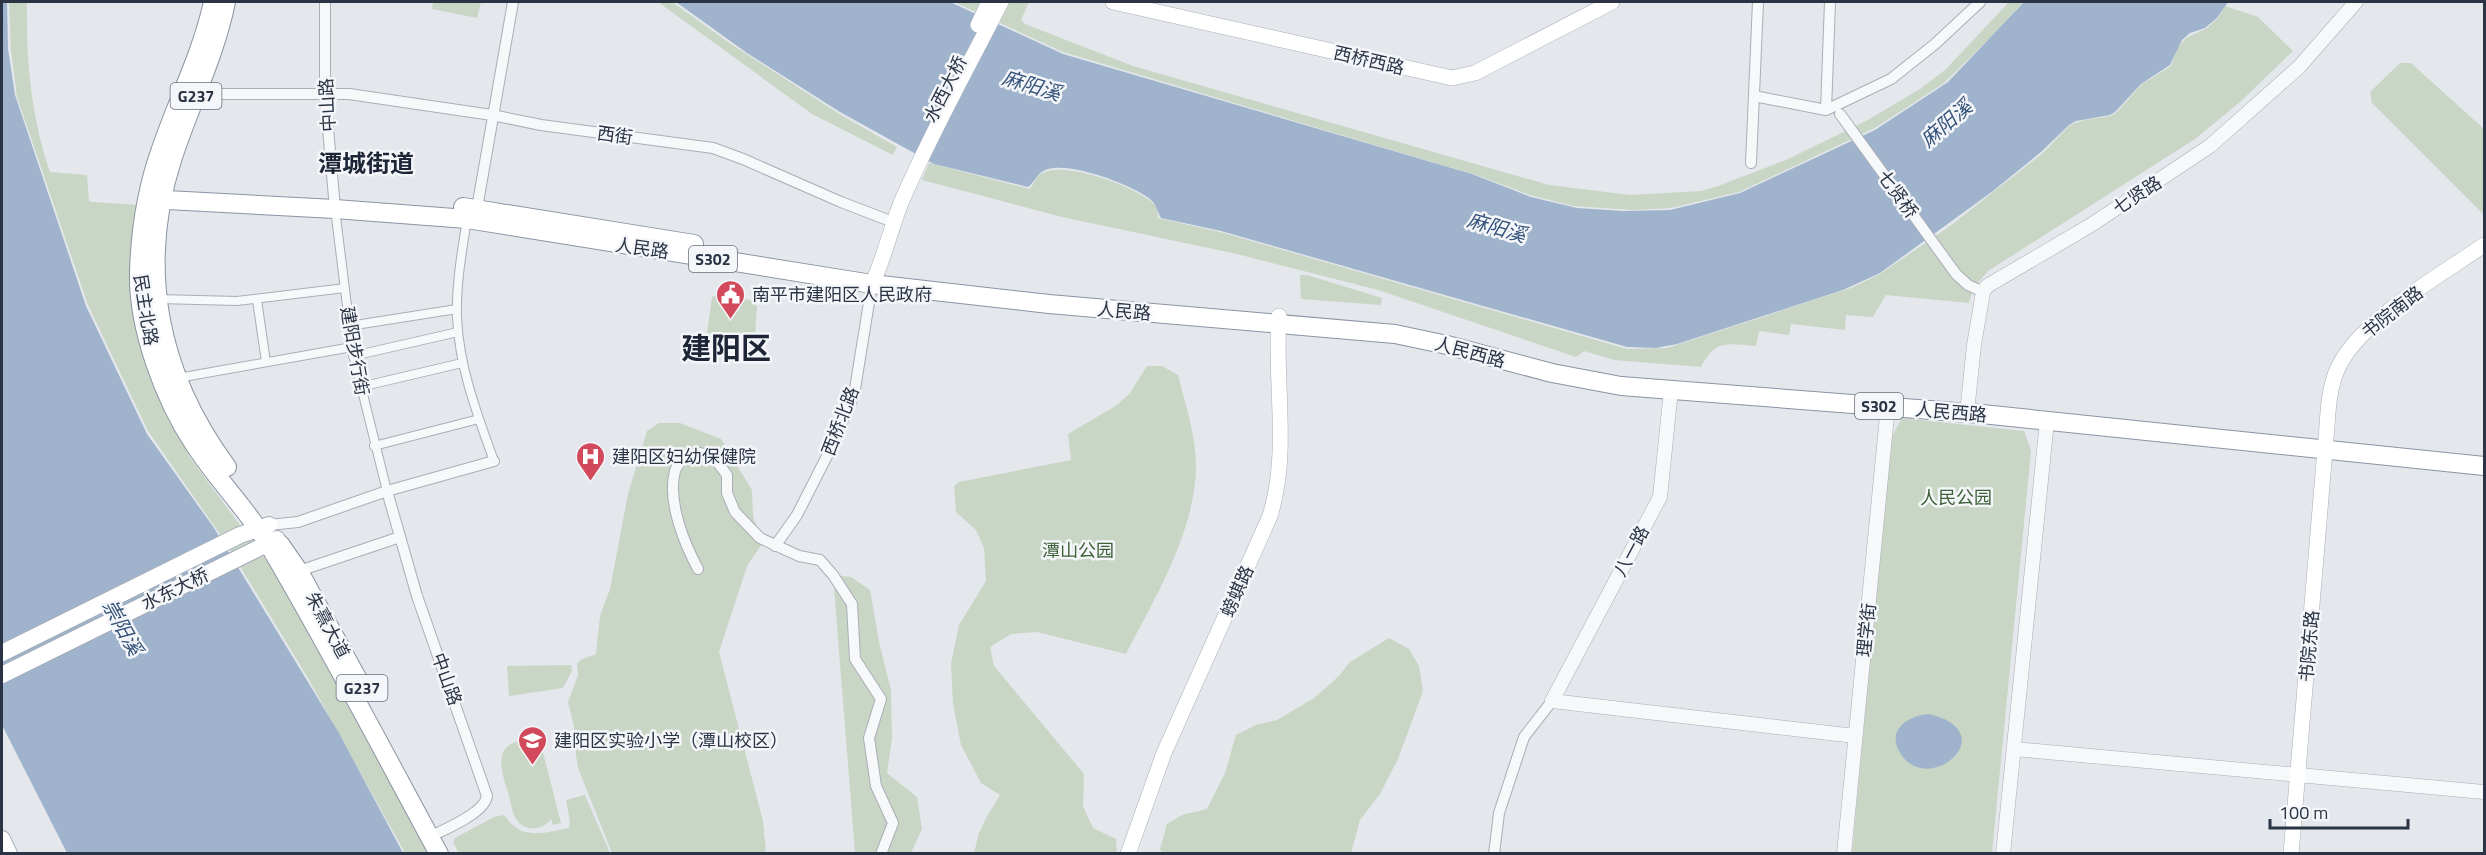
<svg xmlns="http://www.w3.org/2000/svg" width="2486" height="855" viewBox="0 0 2486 855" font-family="'Titillium Web','Noto Sans SC',sans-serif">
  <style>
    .green { fill: #c9d6c5 }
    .water { fill: #9fb4cc }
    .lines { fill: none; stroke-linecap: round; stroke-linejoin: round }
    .pedestrian-casing { stroke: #a9aeb7; stroke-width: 10 }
    .minor-casing { stroke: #a9aeb7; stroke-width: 12 }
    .tertiary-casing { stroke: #a9aeb7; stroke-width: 15 }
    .secondary-casing { stroke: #a9aeb7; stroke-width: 16 }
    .primary-casing { stroke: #a3abb8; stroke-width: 18 }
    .trunk-casing { stroke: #8b94a3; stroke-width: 20 }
    .pedestrian { stroke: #f7f8fa; stroke-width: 8 }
    .minor { stroke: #f7f8fa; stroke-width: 10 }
    .tertiary { stroke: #f7f8fa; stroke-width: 14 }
    .secondary { stroke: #fff; stroke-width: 15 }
    .primary { stroke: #fff; stroke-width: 16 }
    .trunk { stroke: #fff; stroke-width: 18 }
    .labels { text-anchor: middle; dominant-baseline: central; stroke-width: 5; stroke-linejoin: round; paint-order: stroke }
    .shield { fill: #f4f6f9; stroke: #676e7b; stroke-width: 1.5 }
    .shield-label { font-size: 16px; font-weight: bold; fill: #2b3445 }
    .street-label { font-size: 18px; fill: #2b3445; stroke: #f4f6f9 }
    .poi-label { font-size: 18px; fill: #2b3445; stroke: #f4f6f9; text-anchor: start }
    .park-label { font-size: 18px; fill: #3f6138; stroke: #f4f6f9 }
    .water-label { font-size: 20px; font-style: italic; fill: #34527a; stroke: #f4f6f9 }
    .district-label { font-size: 24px; font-weight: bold; fill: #1d2536; stroke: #f4f6f9 }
    .town-label { font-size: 30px; font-weight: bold; fill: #1d2536; stroke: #f4f6f9 }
  </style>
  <rect width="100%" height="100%" fill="#e4e7ec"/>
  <path class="green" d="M9,2H27C26,60 31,116 50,172L87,175L89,201L93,202L141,205L194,450L188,455L274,571L381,755L434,853H405L308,678L224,540L148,431L88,305L17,97L11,51Z
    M433,2H481L477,18L432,9Z
    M658,2H672L731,44L841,115L897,147L893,155L812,114Z
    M954,2H1029L1021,20L1025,24L1133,66L1549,185L1630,195L1701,191L1718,186L1786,160L1866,121L1920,89L1945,70L2009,2H2023L1997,31L1944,83L1875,128L1739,192L1671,208L1633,210L1573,206L1530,195L1476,175L1063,52Z
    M2225,6L2258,17L2293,51L2240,102L2195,139L1988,271L1973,289L1969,303L1886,295L1873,317L1846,315L1845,330L1791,324L1789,335L1759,331L1756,346C1728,344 1715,339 1701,367L1614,360L1584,351L1576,357L1378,290L1237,254L1062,217L922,180L929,163L1030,189C1035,182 1036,175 1045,172C1068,162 1139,187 1155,205C1158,209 1158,213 1158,218L1224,233L1627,349L1667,348L1851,288L1880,274L1950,226L2043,153L2070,125L2085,120L2111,116L2117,112L2142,84L2171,66L2178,47L2186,38L2207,28L2218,18Z
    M2400,63H2411L2484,129V215L2372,103L2370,92Z
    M1300,275H1307L1382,298L1381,305L1301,299Z
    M719,295L750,300L757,306L755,337L751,341L710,337L707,334L712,297Z
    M1147,366H1162L1178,375C1185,403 1196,436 1196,465C1196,530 1155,598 1126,654L1037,632L1011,634L990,647L994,666L1084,774L1083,806L1093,828L1116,839L1117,853H974L979,833L986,818L1000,795L981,783L961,745L953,704L951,664L959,625L986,581L984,548L976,530L956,512L954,486L959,482L1071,460L1068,434L1117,405L1130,393Z
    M1902,418L2024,431L2031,451L1992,853L1852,854L1891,438Z
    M659,423H680L721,439L752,490L753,515L762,544L747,566L719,652L763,821L766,853H612L578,768L576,755L574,726L568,702L578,675L577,664L580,660L596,654L600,616L610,589L628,494L647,431Z
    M833,575L851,577L870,590L879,642L891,690L892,739L887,773L917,797L922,829L911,853H855Z
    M1389,638L1409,649L1419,666L1423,691L1398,759L1380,794L1360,820L1351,853L1163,854L1160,849L1167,824L1182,815L1207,809L1225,773L1236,735L1256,725L1277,720L1314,698L1339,676L1350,662Z
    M571,665L572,671L563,688L509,696L507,666Z
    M539,737L561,823L553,825L551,819C543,831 524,832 516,819C512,812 511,803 509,796C505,781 493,754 511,744C518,739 526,742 533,746L532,739Z
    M585,795L610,853L459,854L453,842L455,838L494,817L504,815C507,819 510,823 514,826C529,839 552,831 569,828L570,821L566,800Z"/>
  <path class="water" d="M2,2H7L8,49L15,95L86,306L147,434L214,528L339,733L403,853H67L2,725Z
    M676,2H950L1063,54L1472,174L1531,197L1577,208L1623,211L1670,210L1740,193L1875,130L1948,82L2024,2H2228L2217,18L2205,28L2190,33L2182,40L2170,65L2141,84L2115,112L2110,115L2076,121L2069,125L2041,152L1993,191L1880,273L1843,290L1677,344L1656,348L1627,347L1221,231L1161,218C1157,211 1157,205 1150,199C1131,184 1071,162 1048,169C1037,172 1036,181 1028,187L934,164L840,112L747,53Z
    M1929,714C2008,733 1923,802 1898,749C1888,727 1912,715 1929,714Z"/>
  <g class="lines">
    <defs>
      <path id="pedestrian" d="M335,209L353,354L387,491
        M467,219C462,251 456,284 457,317C459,367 477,414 494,461
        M158,299L237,301L345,288
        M257,300L266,362
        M349,326L457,309
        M353,356L458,332
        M178,378L352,347
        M360,387L462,363
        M374,446L479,419"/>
      <path id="minor" d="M325,2V93L335,209
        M192,94H349L492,115L541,125L713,148L743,159L841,202L893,222
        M1754,96L1826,110L1891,79L1935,44L1980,2
        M1826,110L1830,2
        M1840,114L1956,274L1968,285L1983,292
        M1751,163L1758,2
        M476,214L513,2
        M387,491L417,596L487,796C485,813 445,829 430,837
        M269,525L298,522L387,491L494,461
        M775,546L797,515L828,454L854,395L872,284
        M698,569C684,543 667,501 675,471C677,465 682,460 685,455L700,453L715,459L727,475V493L735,512L760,538L799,556L820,560L833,575L852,604L855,659L881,699L869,738L876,786L893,823L881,854
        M299,571L400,537
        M1494,854L1499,813L1524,737L1552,701"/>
      <path id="tertiary" d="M1671,390L1660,497L1552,701L1855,736
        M1968,403L1974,345L1983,292L1987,286L2091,225L2210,146L2299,67L2356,2
        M2014,749L2484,792
        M1844,854L1888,406
        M2003,854L2047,421"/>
      <path id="secondary" d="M1113,2L1452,78L1475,73L1612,2
        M978,25L989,2
        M872,284C885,257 891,226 903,198C932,131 968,67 1001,2
        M1128,854L1164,753L1270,516C1290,451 1274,383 1279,316
        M2291,854L2326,438C2328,416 2328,391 2337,370C2358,321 2441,275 2484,245"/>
      <path id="primary" d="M2,653L240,535L269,525
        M2,675L277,539
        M2,839L9,854"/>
      <path id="trunk" d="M213,2C202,53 178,99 161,149C147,188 140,232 139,274C138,328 164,399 194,444C217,480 248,510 270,547C329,647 383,751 439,854
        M226,2C215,56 190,105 173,157C137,267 158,374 227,467
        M148,199L335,209L467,219L872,284L1049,304L1395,334L1447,345L1552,373L1621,386L1982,414L2484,466
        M463,207L694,244
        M280,544L300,573L362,687"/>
    </defs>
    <use href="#pedestrian" class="pedestrian-casing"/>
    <use href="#minor" class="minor-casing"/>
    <use href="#tertiary" class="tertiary-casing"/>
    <use href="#secondary" class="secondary-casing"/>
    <use href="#primary" class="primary-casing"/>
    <use href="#trunk" class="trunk-casing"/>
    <use href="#pedestrian" class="pedestrian"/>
    <use href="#minor" class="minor"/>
    <use href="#tertiary" class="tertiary"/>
    <use href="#secondary" class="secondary"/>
    <use href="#primary" class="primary"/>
    <use href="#trunk" class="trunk"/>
  </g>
  <defs>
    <symbol id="civic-pin" viewBox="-11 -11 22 30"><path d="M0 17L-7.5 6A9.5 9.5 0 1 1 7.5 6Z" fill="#d1495b" stroke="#f4f6f9"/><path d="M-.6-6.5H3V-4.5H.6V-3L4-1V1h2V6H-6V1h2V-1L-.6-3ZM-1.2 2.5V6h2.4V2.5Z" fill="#fff"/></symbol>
    <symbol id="hospital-pin" viewBox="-11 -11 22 30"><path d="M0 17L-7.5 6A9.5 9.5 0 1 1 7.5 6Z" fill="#d1495b" stroke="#f4f6f9"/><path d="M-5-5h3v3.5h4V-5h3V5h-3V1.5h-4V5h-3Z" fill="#fff"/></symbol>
    <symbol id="school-pin" viewBox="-11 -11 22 30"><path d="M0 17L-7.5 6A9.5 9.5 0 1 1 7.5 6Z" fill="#d1495b" stroke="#f4f6f9"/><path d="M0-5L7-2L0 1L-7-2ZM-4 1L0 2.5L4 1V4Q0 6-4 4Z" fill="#fff"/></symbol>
  </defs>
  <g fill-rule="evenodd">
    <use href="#civic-pin" x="714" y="278" width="33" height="45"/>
    <use href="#hospital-pin" x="574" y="440" width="33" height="45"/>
    <use href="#school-pin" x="516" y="724" width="33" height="45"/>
  </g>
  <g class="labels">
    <g class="shield">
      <rect x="170.5" y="83" width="51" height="26" rx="4.5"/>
      <rect x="689" y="246" width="48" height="26" rx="4.5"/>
      <rect x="1855" y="393" width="48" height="26" rx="4.5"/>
      <rect x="336.5" y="675" width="51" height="26" rx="4.5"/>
    </g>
    <g class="shield-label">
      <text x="196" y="96">G237</text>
      <text x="713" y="259">S302</text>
      <text x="1879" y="406">S302</text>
      <text x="362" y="688">G237</text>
    </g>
    <g class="street-label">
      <text transform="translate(1369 60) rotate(13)">西桥西路</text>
      <text transform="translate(945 89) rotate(-63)">水西大桥</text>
      <text transform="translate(327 105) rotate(-93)">中山路</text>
      <text transform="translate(615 135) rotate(8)">西街</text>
      <text transform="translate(1898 194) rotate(54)">七贤桥</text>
      <text transform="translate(2137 195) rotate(-33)">七贤路</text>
      <text transform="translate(642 248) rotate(8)">人民路</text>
      <text transform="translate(146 310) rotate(81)">民主北路</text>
      <text transform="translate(1124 311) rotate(5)">人民路</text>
      <text transform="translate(2392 312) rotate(-38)">书院南路</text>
      <text transform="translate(355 351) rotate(80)">建阳步行街</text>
      <text transform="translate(1470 352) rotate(15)">人民西路</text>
      <text transform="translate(1951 412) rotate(5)">人民西路</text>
      <text transform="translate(840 421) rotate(-69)">西桥北路</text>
      <text transform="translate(1631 551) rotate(-62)">八一路</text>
      <text transform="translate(175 589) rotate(-26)">水东大桥</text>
      <text transform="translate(1237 591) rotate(-66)">螃蜞路</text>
      <text transform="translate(328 625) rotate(62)">朱熹大道</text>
      <text transform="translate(1866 630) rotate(-84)">理学街</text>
      <text transform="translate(2309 646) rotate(-85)">书院东路</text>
      <text transform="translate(447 679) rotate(70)">中山路</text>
    </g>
    <g class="poi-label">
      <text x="752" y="294">南平市建阳区人民政府</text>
      <text x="612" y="456">建阳区妇幼保健院</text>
      <text x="554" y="740">建阳区实验小学（潭山校区）</text>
    </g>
    <g class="park-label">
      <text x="1956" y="497">人民公园</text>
      <text x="1078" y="550">潭山公园</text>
    </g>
    <g class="water-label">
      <text transform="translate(1032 85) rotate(17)">麻阳溪</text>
      <text transform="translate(1946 123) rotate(-41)">麻阳溪</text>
      <text transform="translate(1497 227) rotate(16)">麻阳溪</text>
      <text transform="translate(123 627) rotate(61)">崇阳溪</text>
    </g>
    <g class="district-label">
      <text x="366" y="163">潭城街道</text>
    </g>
    <g class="town-label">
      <text x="726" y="348">建阳区</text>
    </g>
  </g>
  <rect width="2486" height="855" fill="none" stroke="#2b3445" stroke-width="6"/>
  <path d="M2270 819v9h138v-9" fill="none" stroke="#2b3445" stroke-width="3"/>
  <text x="2279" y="819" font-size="18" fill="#2b3445" stroke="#f4f6f9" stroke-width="4.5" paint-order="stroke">100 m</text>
</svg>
